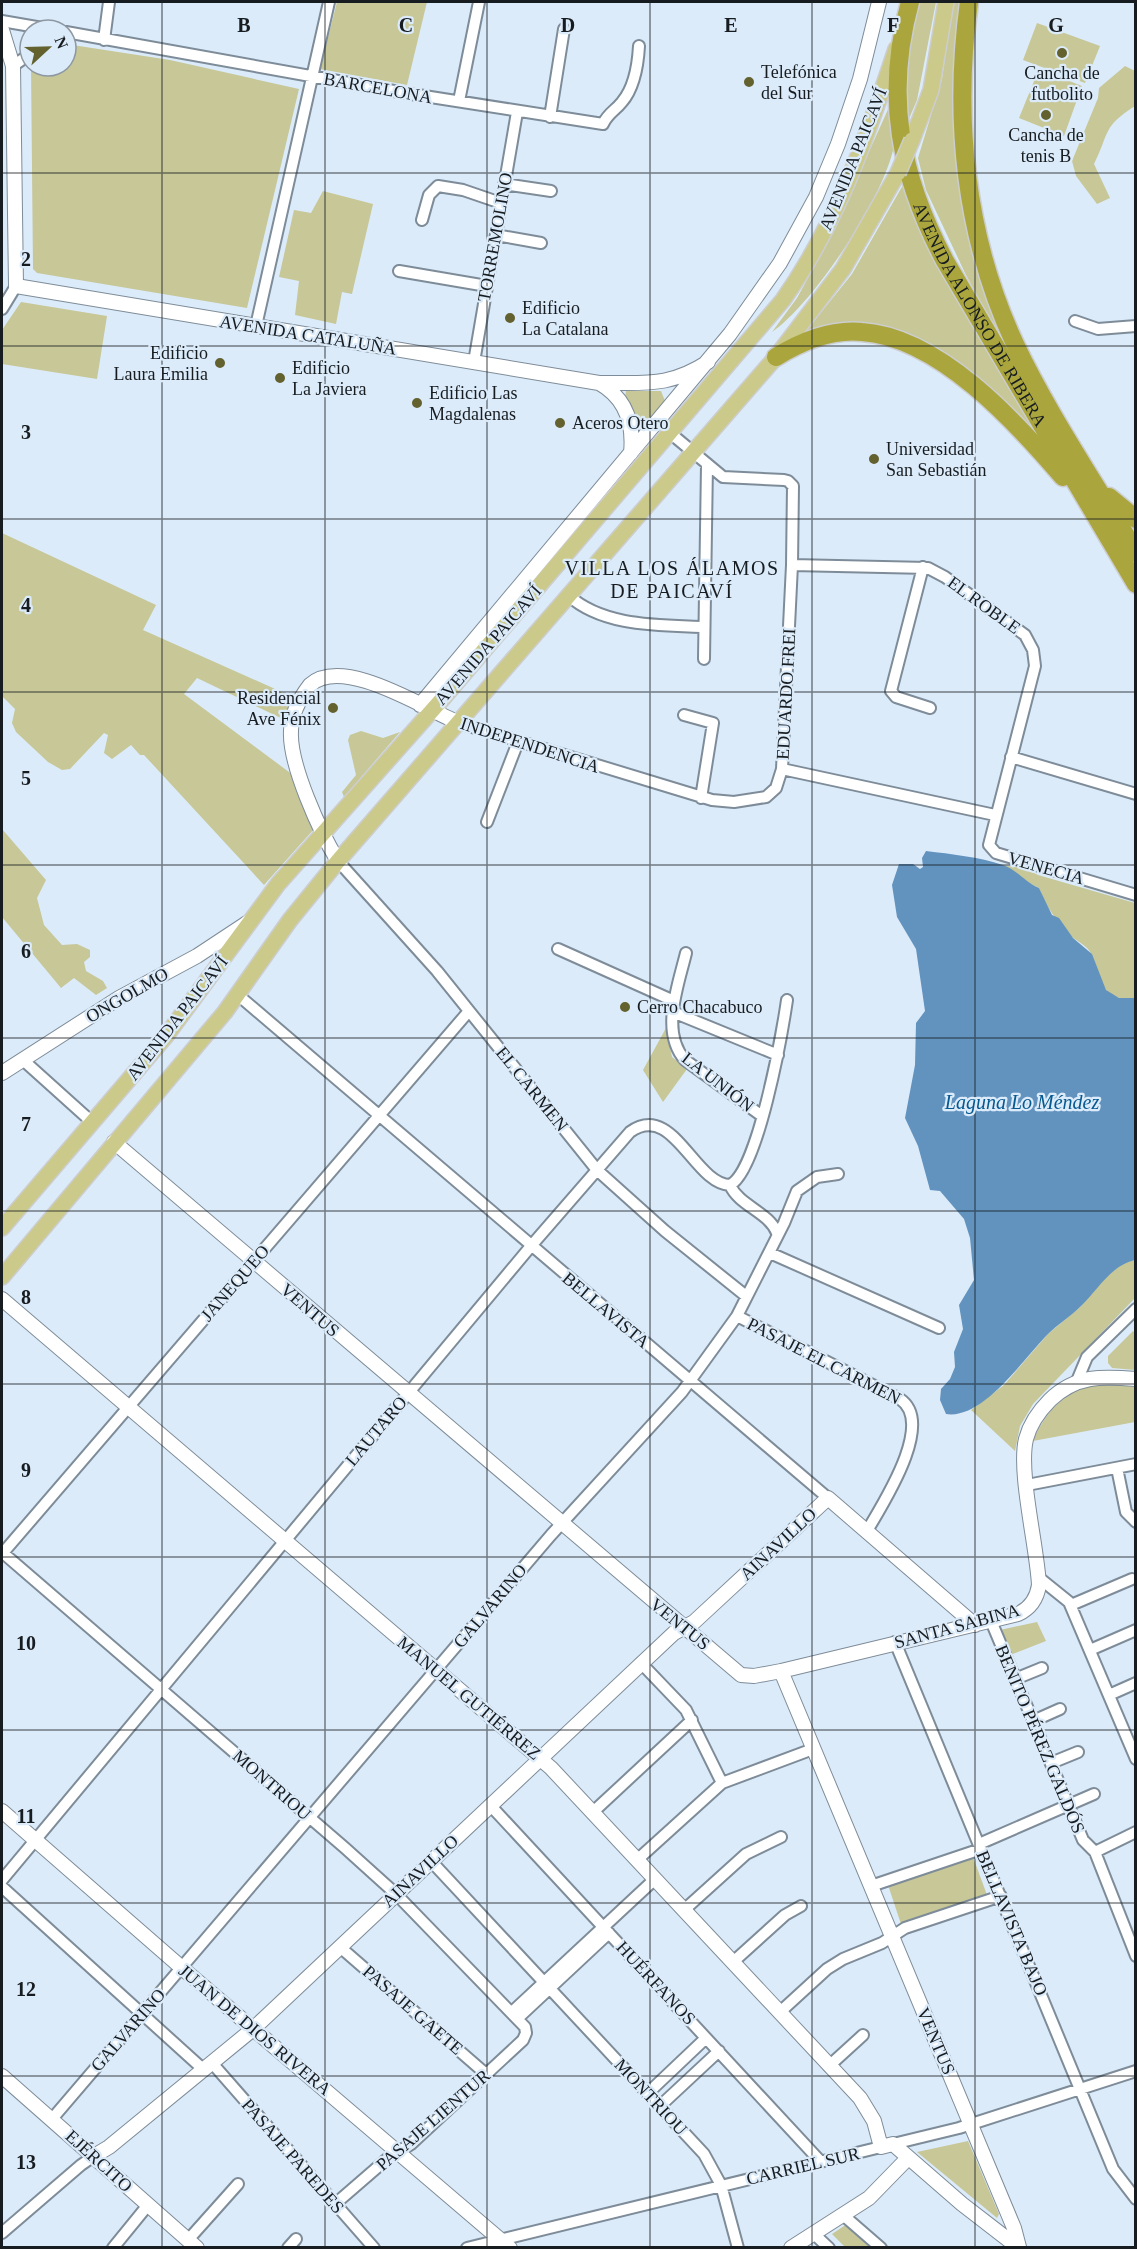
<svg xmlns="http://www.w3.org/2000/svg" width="1137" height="2249" viewBox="0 0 1137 2249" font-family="Georgia,serif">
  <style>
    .green { fill: #c7c797 }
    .water { fill: #6293bf }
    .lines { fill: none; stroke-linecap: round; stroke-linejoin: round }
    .street-casing { stroke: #7e8c99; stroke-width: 14 }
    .secondary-casing { stroke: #7e8c99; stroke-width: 16 }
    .primary-casing { stroke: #cccdce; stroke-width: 18 }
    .highway-casing { stroke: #cccdce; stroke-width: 21 }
    .street { stroke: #fff; stroke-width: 10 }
    .secondary { stroke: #fff; stroke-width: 14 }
    .primary { stroke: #ccca8b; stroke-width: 15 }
    .highway { stroke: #aaa63d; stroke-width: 18 }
    .primary-bridge-casing { stroke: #cccdce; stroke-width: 18; stroke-linecap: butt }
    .primary-bridge { stroke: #ccca8b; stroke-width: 15 }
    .grid { fill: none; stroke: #171c21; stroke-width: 1.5; stroke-opacity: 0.55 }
    .poi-dot { fill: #63612e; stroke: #dcebf9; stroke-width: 2 }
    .labels { text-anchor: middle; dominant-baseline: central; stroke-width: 4.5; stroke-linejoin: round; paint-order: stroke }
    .poi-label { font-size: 18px; fill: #171c21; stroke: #dcebf9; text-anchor: start }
    .street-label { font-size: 18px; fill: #171c21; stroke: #dcebf9 }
    .neighbourhood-label { font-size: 20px; letter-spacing: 1.5px; fill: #171c21; stroke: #dcebf9 }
    .water-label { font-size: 20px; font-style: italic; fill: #055890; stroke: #dcebf9 }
    .grid-label { font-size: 20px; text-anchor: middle; font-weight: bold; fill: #171c21; stroke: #dcebf9; stroke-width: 4.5; stroke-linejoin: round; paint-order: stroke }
  </style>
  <rect width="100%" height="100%" fill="#dcebf9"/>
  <path class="green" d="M337,2H427L407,85L320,69Z
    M920,2H936L917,100L908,121C903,79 910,42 920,2Z
    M953,2H962C957,53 951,104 956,156C962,226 992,296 1013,363L965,273L926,190L918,158L942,79Z
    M1037,23L1100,46L1085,83L1023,60Z
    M66,44L170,60L299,89L247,308L37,273L33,269L31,66H66Z
    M1125,66L1135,71V106C1102,127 1110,132 1094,164L1110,198L1097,204L1076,176L1072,161L1098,98L1099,88Z
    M1039,69L1082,86L1064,136L1019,118Z
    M890,105C891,117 897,135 894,146C884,197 814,303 772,332L797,298L831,236Z
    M903,185L935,257L1039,434L1009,406L898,335L802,336L852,274Z
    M323,191L373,204L352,294L342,292L336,324L295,315L299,281L279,277L294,210L311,213Z
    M21,302L107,316L97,379L2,364V330Z
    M626,391H661L665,401L641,427H638L625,398Z
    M2,533L156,605L143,630L293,697L285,720L197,678L184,694L293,775L314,829L264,885L144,755H140L131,745L112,759L104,753L108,735L104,733L70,769L62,770L48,762L16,732L12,723L15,709L2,696Z
    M361,731L383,738L400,732L344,797L342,792L356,775L348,740L350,735Z
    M2,829L46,880L37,898L44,925L62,945L77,944L90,950V957L84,962L86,971L103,981L107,988L96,995L74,978L61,988L2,917Z
    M1003,865L1026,869L1038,875L1135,903V998C1126,1001 1113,998 1106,990C1096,978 1098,960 1087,948C1083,944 1077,941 1072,937C1058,923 1046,907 1039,888C1026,883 1016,872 1003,865Z
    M666,1028L672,1057L687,1069L663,1102L643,1070Z
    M1135,1260V1298L1033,1404L1020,1426L1015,1451L971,1410L1004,1385L1048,1334L1080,1307L1106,1277L1123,1263Z
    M1133,1331L1135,1333V1370L1112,1368L1108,1363V1356Z
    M1100,1383L1135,1387V1422L1033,1441C1046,1410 1067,1389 1100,1383Z
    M1037,1622L1046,1641L1010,1655L1000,1630Z
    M973,1857L987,1895L901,1924L888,1885Z
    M968,2141L999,2214L997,2218L917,2152Z
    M847,2224L874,2247H845L832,2234Z"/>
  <path class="water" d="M926,851C951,854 979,857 1003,865C1017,870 1025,882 1039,888L1052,915L1059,918L1073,938L1092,954L1106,990L1119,998H1135V1260C1110,1266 1098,1290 1080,1307C1070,1317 1058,1324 1048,1334C1024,1358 983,1420 946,1414L940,1400L941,1389L950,1379L955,1367L954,1352L963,1329L959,1305L974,1280L970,1238L964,1219L940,1191L930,1190L918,1146L905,1118L915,1065L916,1023L925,1011L916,949L897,917L892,885L899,864H913L920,869L923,867L922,858Z"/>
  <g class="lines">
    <defs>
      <path id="street" d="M2,21L54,30
        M66,32L405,93L603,124C608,113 615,111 622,102C634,88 638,64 639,46
        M104,40L109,2
        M13,66L30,54
        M459,101L479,2
        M550,117L564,29
        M504,184L551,191
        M422,220L429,195L438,186L463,190L501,203
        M496,235L541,243
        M399,271L487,286
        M2,309L16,286
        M1075,321L1098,329L1136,326
        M256,326L329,2
        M474,362L517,112
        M792,565L928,568L945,577L1025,635L1033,650L1035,666L989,845L996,853L1136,895
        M923,567L891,691L896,697L930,708
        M568,595C603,627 659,625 704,627
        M704,659L707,465
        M684,715L713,723L701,798
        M459,723L712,800L734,802L766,797L776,788L782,769L792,565L793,486L788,481L784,480L723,477L669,432
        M1011,757L1136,794
        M782,769L995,815
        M487,822L518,742
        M338,861L437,971L597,1170L665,1231L746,1296
        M558,949L674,1001
        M686,953C678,986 660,1032 685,1060L762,1116
        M238,995L828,1498
        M673,1012L778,1055
        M23,1060L93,1123
        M730,1185C758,1171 782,1034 787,1000
        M730,1185C739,1206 769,1212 777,1233
        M770,1253L939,1328
        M737,1316L900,1399C936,1423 882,1505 867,1531
        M1077,1381L1087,1357L1136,1309
        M1117,1468L1126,1512L1136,1522
        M1027,1485L1136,1464
        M2,1552L345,1848L396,1894L525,2027L526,2033L523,2040L411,2144L387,2159L335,2204
        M2,1554L469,1011
        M1038,1577L1069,1602L1136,1759
        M1071,1605L1132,1579
        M991,1621L1083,1840L1095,1852
        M895,1642L1113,2169L1136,2199
        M1090,1650L1136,1630
        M641,1663L686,1710L722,1783
        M1015,1679L1042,1668
        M1109,1695L1136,1683
        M1033,1721L1060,1709
        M1051,1763L1078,1752
        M490,1805L821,2162
        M593,1812L692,1720
        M979,1844L1094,1794
        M1095,1852L1136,1956
        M1095,1852L1136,1832
        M637,1860L722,1783L813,1749
        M431,1861L704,2154L721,2185L738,2248
        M2,1880L531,1246L630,1132C673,1101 694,1184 730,1185
        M871,1886L981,1849
        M2,1887L204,2070
        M684,1910L746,1854L781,1837
        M340,1947L486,2074
        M733,1962L785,1915L801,1906
        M512,2012L655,1879
        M780,2012L827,1969L843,1959L882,1943L905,1928L1001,1896
        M518,2018L609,1933
        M212,2063L374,2248
        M829,2066L863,2035
        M648,2093L706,2038
        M660,2106L719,2051
        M52,2119L551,1535L682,1392L737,1316L784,1223L797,1191L817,1177L838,1174
        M893,2144L959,2128L1136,2071
        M843,2215L881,2248
        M2,2233L81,2165L94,2156
        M814,2234L829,2248
        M188,2240L238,2184
        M113,2248L148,2205
        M288,2248L296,2239
        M467,2248L881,2147"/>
      <path id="secondary" d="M2,30L13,66L16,286L599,383C644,382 668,388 708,362
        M599,383C626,398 634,423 631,453
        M420,705L730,334L780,263L816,197L838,144L860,79L879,2
        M338,861C320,832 289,764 291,731C291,713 300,698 310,685C343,655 425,709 459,723
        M2,1073L119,998L197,956L247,923
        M114,1142L741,1675L754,1676L781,1671L1018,1614C1031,1608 1037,1598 1039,1585C1037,1546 1018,1472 1026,1439C1030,1424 1040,1410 1050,1400C1076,1375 1102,1376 1136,1379
        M2,1299L551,1768L860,2098L874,2121L881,2147L893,2144L962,2204L1019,2248
        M781,1671L1014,2228L1019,2247
        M2,1811L182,1968L510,2248
        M2,2076L197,2248
        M94,2156L109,2147L253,2029L674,1633L694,1622L828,1498L975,1625
        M791,2248L869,2198L908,2158"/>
      <path id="primary" d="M912,140L931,90L946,2
        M2,1228L166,1036L278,884L444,697L783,300C837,223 867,137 896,49
        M2,1277L225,1012L290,920L338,861L776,357L843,269L898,173"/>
      <g id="highway">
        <path id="s1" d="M910,2C884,96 900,176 945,261L1136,584"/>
        <path d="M969,2C953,118 965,237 1015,344C1049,416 1096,484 1136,553"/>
        <path d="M776,357C802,341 831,329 862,332C939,337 1016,422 1063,477"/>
        <path d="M1109,497L1136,519"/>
      </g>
    </defs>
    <use href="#street" class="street-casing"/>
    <use href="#secondary" class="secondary-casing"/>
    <use href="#primary" class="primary-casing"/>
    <use href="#highway" class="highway-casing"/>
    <use href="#street" class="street"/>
    <use href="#secondary" class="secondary"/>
    <use href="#primary" class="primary"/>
    <use href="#highway" class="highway"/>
    <defs>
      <path id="primary-bridge" d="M898,173L912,140"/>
    </defs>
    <use href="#primary-bridge" class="primary-bridge-casing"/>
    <use href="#primary-bridge" class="primary-bridge"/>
  </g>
  <path class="grid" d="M162,2V2248M325,2V2248M487,2V2248M650,2V2248M812,2V2248M975,2V2248M2,173H1136M2,346H1136M2,519H1136M2,692H1136M2,865H1136M2,1038H1136M2,1211H1136M2,1384H1136M2,1557H1136M2,1730H1136M2,1903H1136M2,2076H1136"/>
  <g class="poi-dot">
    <circle cx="1062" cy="53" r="6"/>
    <circle cx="749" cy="82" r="6"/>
    <circle cx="1046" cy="115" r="6"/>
    <circle cx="510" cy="318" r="6"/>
    <circle cx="220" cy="363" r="6"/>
    <circle cx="280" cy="378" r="6"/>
    <circle cx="417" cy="403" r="6"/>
    <circle cx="560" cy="423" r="6"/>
    <circle cx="874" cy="459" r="6"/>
    <circle cx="333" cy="708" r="6"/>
    <circle cx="625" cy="1007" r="6"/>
  </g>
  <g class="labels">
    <g class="poi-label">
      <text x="761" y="72">Telefónica<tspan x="761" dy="21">del Sur</tspan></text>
      <text x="1062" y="73" text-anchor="middle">Cancha de<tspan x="1062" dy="21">futbolito</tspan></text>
      <text x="1046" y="135" text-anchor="middle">Cancha de<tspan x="1046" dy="21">tenis B</tspan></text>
      <text x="522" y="308">Edificio<tspan x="522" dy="21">La Catalana</tspan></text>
      <text x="208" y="353" text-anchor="end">Edificio<tspan x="208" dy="21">Laura Emilia</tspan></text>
      <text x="292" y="368">Edificio<tspan x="292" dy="21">La Javiera</tspan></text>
      <text x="429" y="393">Edificio Las<tspan x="429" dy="21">Magdalenas</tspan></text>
      <text x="572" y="423">Aceros Otero</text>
      <text x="886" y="449">Universidad<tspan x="886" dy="21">San Sebastián</tspan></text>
      <text x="321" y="698" text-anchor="end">Residencial<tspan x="321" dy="21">Ave Fénix</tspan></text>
      <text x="637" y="1007">Cerro Chacabuco</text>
    </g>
    <g class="street-label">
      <text transform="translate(378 88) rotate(10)">BARCELONA</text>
      <text transform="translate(853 159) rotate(-68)">AVENIDA PAICAVÍ</text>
      <text transform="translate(495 237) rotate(-80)">TORREMOLINO</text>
      <text stroke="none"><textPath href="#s1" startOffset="332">AVENIDA ALONSO DE RIBERA</textPath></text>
      <text transform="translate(308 335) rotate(9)">AVENIDA CATALUÑA</text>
      <text transform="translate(984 605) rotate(36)">EL ROBLE</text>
      <text transform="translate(488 645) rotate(-49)">AVENIDA PAICAVÍ</text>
      <text transform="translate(786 694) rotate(-87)">EDUARDO FREI</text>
      <text transform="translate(530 745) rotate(18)">INDEPENDENCIA</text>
      <text transform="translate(1046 868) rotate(16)">VENECIA</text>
      <text transform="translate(127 995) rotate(-30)">ONGOLMO</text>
      <text transform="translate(177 1018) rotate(-52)">AVENIDA PAICAVÍ</text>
      <text transform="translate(718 1082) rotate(38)">LA UNIÓN</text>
      <text transform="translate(532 1089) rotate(51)">EL CARMEN</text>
      <text transform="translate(235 1283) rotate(-49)">JANEQUEO</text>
      <text transform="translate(310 1310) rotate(41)">VENTUS</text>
      <text transform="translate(606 1310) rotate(40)">BELLAVISTA</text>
      <text transform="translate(824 1361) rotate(27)">PASAJE EL CARMEN</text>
      <text transform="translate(376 1431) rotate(-50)">LAUTARO</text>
      <text transform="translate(778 1544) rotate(-43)">AINAVILLO</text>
      <text transform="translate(490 1606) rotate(-50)">GALVARINO</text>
      <text transform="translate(680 1624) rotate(39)">VENTUS</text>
      <text transform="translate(957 1626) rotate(-15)">SANTA SABINA</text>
      <text transform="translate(469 1698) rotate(40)">MANUEL GUTIÉRREZ</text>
      <text transform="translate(1040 1739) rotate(67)">BENITO PÉREZ GALDÓS</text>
      <text transform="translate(272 1785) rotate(41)">MONTRIOU</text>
      <text transform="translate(420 1871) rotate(-43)">AINAVILLO</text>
      <text transform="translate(1012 1923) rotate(67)">BELLAVISTA BAJO</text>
      <text transform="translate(656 1983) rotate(47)">HUÉRFANOS</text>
      <text transform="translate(413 2010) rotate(41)">PASAJE GAETE</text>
      <text transform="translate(128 2030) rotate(-49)">GALVARINO</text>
      <text transform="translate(255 2030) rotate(40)">JUAN DE DIOS RIVERA</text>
      <text transform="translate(936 2041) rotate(67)">VENTUS</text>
      <text transform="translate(651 2097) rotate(47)">MONTRIOU</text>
      <text transform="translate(433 2120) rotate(-41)">PASAJE LIENTUR</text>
      <text transform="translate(293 2156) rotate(49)">PASAJE PAREDES</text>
      <text transform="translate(99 2161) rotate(42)">EJÉRCITO</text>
      <text transform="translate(803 2166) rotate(-13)">CARRIEL SUR</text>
    </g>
    <g class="neighbourhood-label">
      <text x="672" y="568">VILLA LOS ÁLAMOS<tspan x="672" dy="23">DE PAICAVÍ</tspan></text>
    </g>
    <g class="water-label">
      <text x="1022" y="1102">Laguna Lo Méndez</text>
    </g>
  </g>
  <g class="grid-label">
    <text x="244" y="32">B</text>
    <text x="406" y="32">C</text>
    <text x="568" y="32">D</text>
    <text x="731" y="32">E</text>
    <text x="893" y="32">F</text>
    <text x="1056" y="32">G</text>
    <text x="26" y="266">2</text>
    <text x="26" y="439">3</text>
    <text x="26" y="612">4</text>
    <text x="26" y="785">5</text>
    <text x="26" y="958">6</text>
    <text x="26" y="1131">7</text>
    <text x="26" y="1304">8</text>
    <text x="26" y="1477">9</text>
    <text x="26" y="1650">10</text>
    <text x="26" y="1823">11</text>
    <text x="26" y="1996">12</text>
    <text x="26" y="2169">13</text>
  </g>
  <rect width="1137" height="2249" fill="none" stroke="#171c21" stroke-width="6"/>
  <g transform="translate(48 48) rotate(68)"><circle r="28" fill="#dcebf9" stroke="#8d98a3" stroke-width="1.5"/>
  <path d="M0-4.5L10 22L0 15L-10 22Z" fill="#63612e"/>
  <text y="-9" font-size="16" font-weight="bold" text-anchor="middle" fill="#171c21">N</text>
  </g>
</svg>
